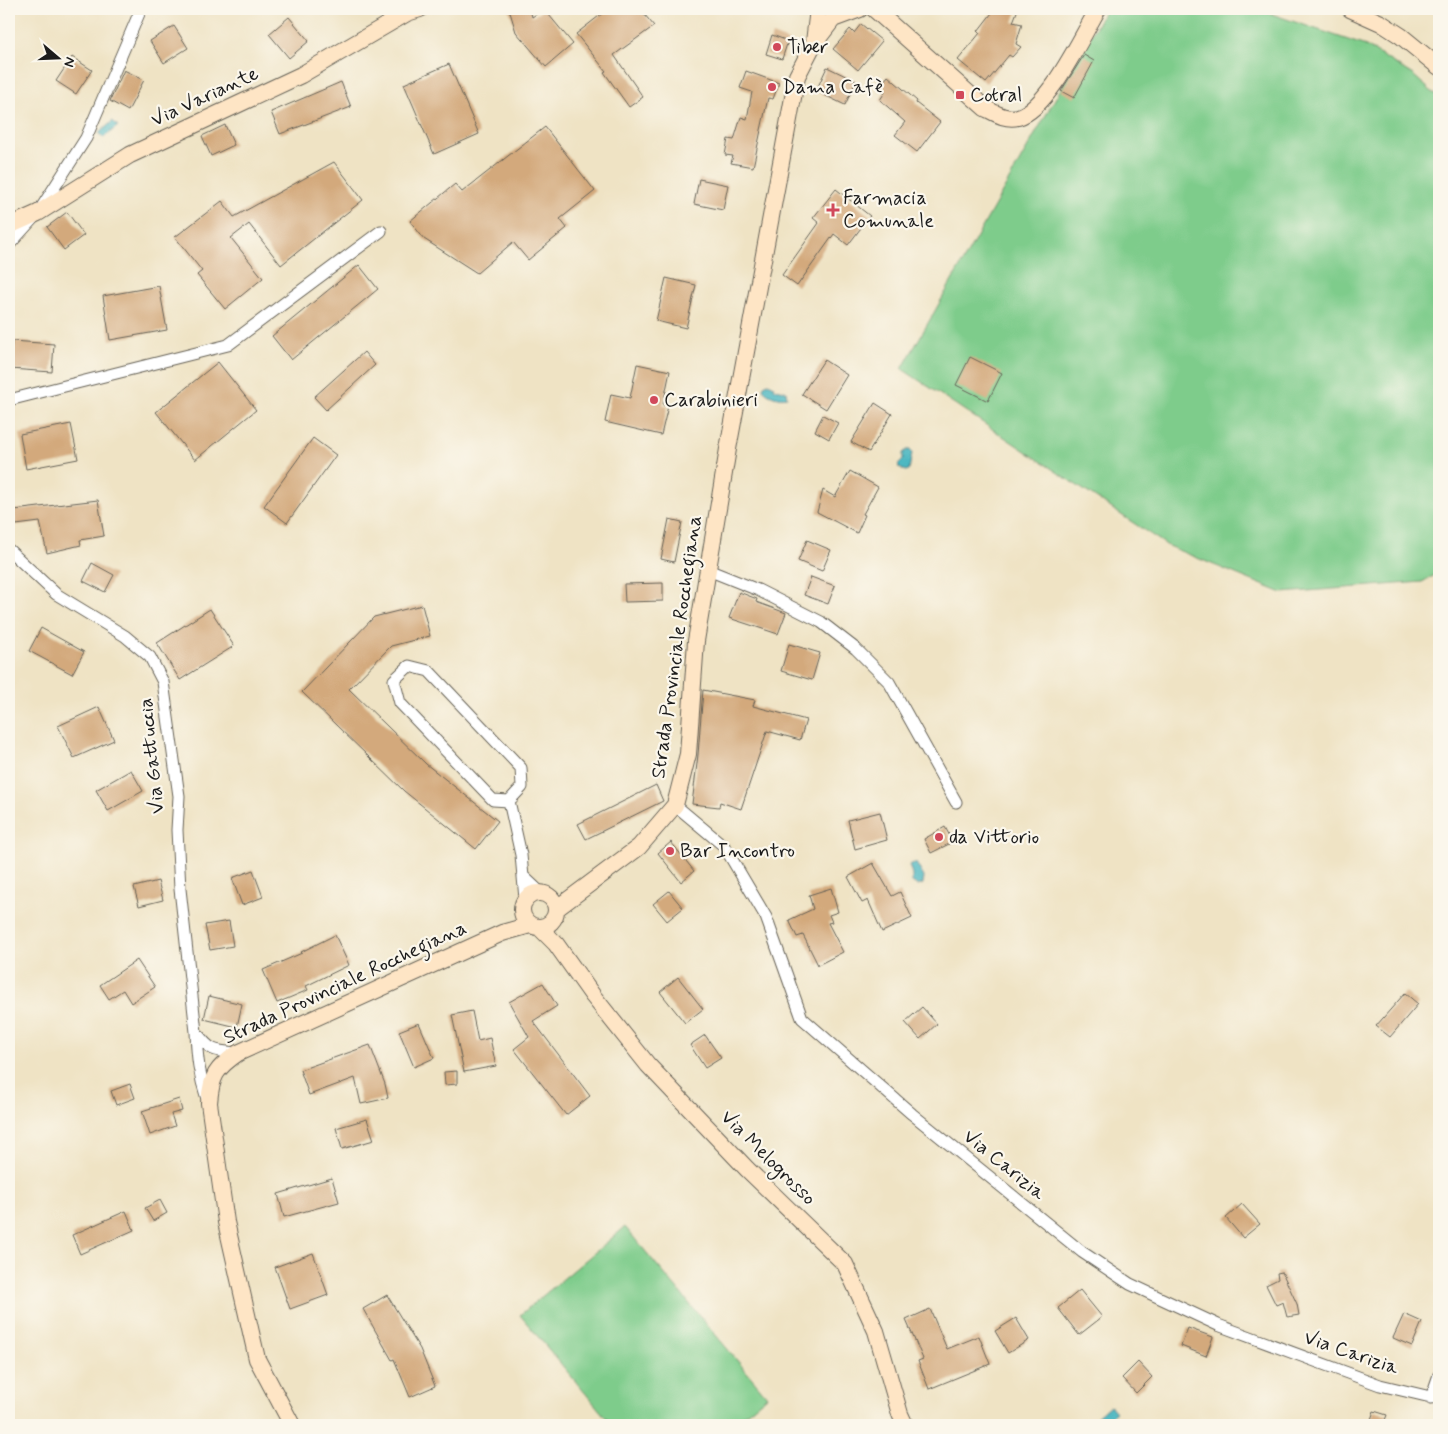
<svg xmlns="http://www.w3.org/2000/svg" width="1448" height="1434" viewBox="0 0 1448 1434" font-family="Mynerve,sans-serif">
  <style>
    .green { fill: #7ecc8b; stroke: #4d7454 }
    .water { fill: #46b5c0; stroke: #31686e }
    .building { fill: #d3a97c }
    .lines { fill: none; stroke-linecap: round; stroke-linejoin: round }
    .street-casing { stroke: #666257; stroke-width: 13 }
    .secondary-casing { stroke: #666257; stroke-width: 18 }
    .street { stroke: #fff; stroke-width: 11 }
    .secondary { stroke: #fee5c5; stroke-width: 16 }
    .poi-dot { fill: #d1495b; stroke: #fbf7ec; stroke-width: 2 }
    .labels { text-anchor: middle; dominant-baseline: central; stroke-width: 4.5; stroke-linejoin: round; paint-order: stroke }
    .poi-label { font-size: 20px; fill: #1c1c1c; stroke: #fbf7ec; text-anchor: start }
    .street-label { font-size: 20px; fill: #1c1c1c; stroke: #fbf7ec }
  </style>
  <rect width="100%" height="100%" fill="#fbf7ec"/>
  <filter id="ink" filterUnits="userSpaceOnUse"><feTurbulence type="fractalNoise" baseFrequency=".02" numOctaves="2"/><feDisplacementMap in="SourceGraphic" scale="10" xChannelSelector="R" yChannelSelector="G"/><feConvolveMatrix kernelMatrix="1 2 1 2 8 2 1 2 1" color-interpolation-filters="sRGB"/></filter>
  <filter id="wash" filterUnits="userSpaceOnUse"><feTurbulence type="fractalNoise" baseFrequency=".0096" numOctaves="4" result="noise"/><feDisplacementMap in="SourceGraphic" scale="20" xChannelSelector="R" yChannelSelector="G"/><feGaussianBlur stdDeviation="1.12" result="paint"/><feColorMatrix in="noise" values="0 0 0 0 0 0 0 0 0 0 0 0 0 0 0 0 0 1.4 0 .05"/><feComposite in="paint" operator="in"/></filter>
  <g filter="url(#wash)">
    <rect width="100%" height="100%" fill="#efe3c4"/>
    <path class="green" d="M1106,9H1257L1366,46L1413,75L1439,98V573L1422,582L1282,593L1168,546L902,369Z
      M625,1227L767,1396L732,1425H612L520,1315Z"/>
    <path class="water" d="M113,121L118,126L103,138L99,133Z
      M768,383L773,385L775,389L786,391L787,397C780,399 767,395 763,389L764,385Z
      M907,450H910L912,453L909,470L906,471L899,468L898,465L903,460V453Z
      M914,863H916L924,877L923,884L918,886L912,882V874L909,865Z
      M1110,1405L1116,1412L1099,1425L1094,1419Z"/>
    <g id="blocks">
      <path class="building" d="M509,9H530L532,17L544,9L573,44L546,67L516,32Z
        M608,9H640L654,26L614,55L643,97L629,107L604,72L606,71L576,34Z
        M995,9H1018L1013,22L1022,24L1016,44L1021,47L1012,57L1009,55L986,83L958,60L980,33L978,31Z
        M289,17L309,41L289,58L269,34Z
        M861,24L882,41L858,70L833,49L850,29L854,33Z
        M174,26L188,48L164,63L150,41Z
        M772,35L788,41L782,59L766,54Z
        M1084,55L1094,61L1074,98L1061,91Z
        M72,57L92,70L76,94L56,81Z
        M449,64L479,134L434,154L404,84Z
        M827,67L856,81L845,105L816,91Z
        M124,70L144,80L128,111L110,101Z
        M746,71L779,83L773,99L768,98L753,167L731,163L733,156L725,155L728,139L734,140L741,117L747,119L752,92L740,88Z
        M888,76L917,101L916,103L940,122L917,152L895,135L905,122L880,100L885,92L879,87Z
        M341,82L351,107L280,134L271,112Z
        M225,125L234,145L211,156L202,136Z
        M545,127L595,191L560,219L567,228L528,260L513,242L477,273L424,239L410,221L455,184L462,192Z
        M334,162L363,200L281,265L249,224L231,238L263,278L225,309L197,275L202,271L175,237L222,201L234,217Z
        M699,179L728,185L723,210L694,204Z
        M836,189L870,216L848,245L834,234L797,286L782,275L819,223L813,218Z
        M67,212L84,235L64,250L47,227Z
        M359,265L378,289L291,360L272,336Z
        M666,278L696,285L686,328L656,321Z
        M159,286L167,330L110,340L103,296Z
        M12,341L54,344L52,372L10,369Z
        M364,352L375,365L326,410L314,397Z
        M970,357L1002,373L988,401L956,385Z
        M824,360L847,375L826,409L802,394Z
        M218,362L256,410L195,460L156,412Z
        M637,364L670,371L663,405L668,406L661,435L605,422L611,394L630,398Z
        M875,403L892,414L869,452L851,442Z
        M823,415L838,423L829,439L815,431Z
        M71,424L78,459L26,469L20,434Z
        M313,438L336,455L287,523L264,506Z
        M850,471L878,487L863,514L865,515L857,533L817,512L823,490L835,497Z
        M98,500L104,536L80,540L81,545L47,553L40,522L16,525L14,510Z
        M669,519L682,522L674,562L661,559Z
        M807,540L831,550L822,571L798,561Z
        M92,563L114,575L105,592L83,581Z
        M811,577L835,586L828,604L804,595Z
        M663,583V601L625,602L624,584Z
        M739,592L757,599L756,602L786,613L778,634L729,618Z
        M422,605L430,636L391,646L349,689L426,764L498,821L476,849L404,791L302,692L374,617Z
        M210,609L234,646L180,680L157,643Z
        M41,628L84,652L72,674L29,651Z
        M789,644L820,653L812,680L781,671Z
        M703,690L755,700L753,706L806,720L800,740L767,731L741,809L720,802L719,807L692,804L698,755Z
        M99,707L114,740L74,758L58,726Z
        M131,770L143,791L108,811L96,790Z
        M656,785L663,801L586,839L578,824Z
        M880,812L887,840L855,849L848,820Z
        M945,827L953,842L931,853L924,839Z
        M671,842L694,871L681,882L658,853Z
        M873,863L892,896L900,892L912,918L882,932L868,900L862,903L848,877Z
        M253,870L263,897L242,905L232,878Z
        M158,881L163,900L139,906L134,887Z
        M831,888L838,912L829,915L832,922L828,923L843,952L818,965L803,935L797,937L789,920L813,909L809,895Z
        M669,891L683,908L667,921L653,904Z
        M229,921L233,946L210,950L205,925Z
        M335,935L349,965L306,986L308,990L277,1003L263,970L302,953L301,952Z
        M137,960L155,987L131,1003L123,990L109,999L100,985Z
        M678,977L703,1009L685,1023L660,992Z
        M543,983L557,1006L533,1021L590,1096L566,1115L514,1049L529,1037L509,1002Z
        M1405,993L1418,1004L1390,1037L1376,1026Z
        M209,996L242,1004L237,1027L204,1019Z
        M922,1007L937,1024L920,1039L905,1022Z
        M472,1011L478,1041L490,1038L496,1066L464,1072L452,1015Z
        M419,1023L434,1058L414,1067L399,1031Z
        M705,1035L721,1058L705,1068L690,1045Z
        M370,1045L385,1084L388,1098L361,1104L355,1078L309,1095L300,1070Z
        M457,1071V1084L445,1085L444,1072Z
        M130,1084L135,1098L116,1105L111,1091Z
        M179,1099L182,1111L171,1114L175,1126L150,1135L142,1111Z
        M367,1119L374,1140L342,1149L336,1128Z
        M332,1178L339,1202L284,1217L278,1194Z
        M160,1200L167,1213L153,1221L145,1208Z
        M1242,1204L1260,1224L1243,1238L1226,1218Z
        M126,1211L134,1230L80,1254L72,1235Z
        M313,1253L328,1295L290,1309L275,1267Z
        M1282,1272L1297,1304L1299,1315L1287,1317L1283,1302L1276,1305L1266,1285L1278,1279L1277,1273Z
        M1080,1290L1102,1317L1079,1335L1058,1308Z
        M387,1295L420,1349L435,1386L410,1397L394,1359L392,1360L363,1309Z
        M930,1309L947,1349L979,1336L990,1364L929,1389L918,1361L923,1359L906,1320Z
        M1404,1314L1422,1322L1412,1346L1393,1338Z
        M1016,1318L1029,1340L1008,1353L995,1331Z
        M1188,1328L1213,1337L1206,1356L1181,1346Z
        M1138,1362L1152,1377L1136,1393L1122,1378Z
        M1374,1411L1387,1415L1383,1425H1369Z"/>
    </g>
  </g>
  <g filter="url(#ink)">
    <use href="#blocks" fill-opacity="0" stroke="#666257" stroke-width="1"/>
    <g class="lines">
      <defs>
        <path id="street" d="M9,245L38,213L86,138L141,9
          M9,400L228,345L381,231
          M9,550L56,594L125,636L150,657L163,682L179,796L177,830L180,889L196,1032C197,1057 199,1075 207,1099
          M708,570L758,590L821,622L856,649L889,682L956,802
          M409,666L429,671L521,768L522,787L509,801L493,800L400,703L394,680Z
          M509,801L521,855L525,899
          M675,805L724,846L766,917L802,1018L912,1114L1082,1252L1130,1284L1218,1325L1380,1385L1439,1399
          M523,876L540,892
          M196,1032C211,1052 214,1051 238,1053
          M1431,1398L1439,1375"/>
        <path id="secondary" d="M874,9L985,108C995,113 1005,120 1018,117C1048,109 1082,36 1098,9
          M1350,9L1381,23L1401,36L1439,67
          M833,19L860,9
          M814,42L818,9
          M9,226L38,213L130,155L301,75L407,13L420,9
          M522 910a17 17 0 1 1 34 0a17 17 0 1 1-34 0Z
          M556,909L639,847L675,805L688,754L696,641L728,449L797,76L813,45L833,19L837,9
          M539,927L556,944L593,996L648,1065L747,1169L845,1264L876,1331L900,1414L905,1425
          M292,1425L257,1359L226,1222L209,1103C211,1076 216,1068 238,1053L502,933L530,925"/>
      </defs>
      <use href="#street" class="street-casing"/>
      <use href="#secondary" class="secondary-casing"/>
      <use href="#street" class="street"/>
      <use href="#secondary" class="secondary"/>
    </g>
  </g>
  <g class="poi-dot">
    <circle cx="777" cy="47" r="5"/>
    <circle cx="772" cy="87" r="5"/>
    <rect x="955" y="90" width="10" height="10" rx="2.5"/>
    <path d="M830.5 202.5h5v5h5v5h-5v5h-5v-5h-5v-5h5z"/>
    <circle cx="654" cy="400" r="5"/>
    <circle cx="939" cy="837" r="5"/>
    <circle cx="670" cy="851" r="5"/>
  </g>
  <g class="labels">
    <g class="poi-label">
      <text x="787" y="47">Tiber</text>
      <text x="782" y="87">Dama Cafè</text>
      <text x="970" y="95">Cotral</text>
      <text x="843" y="198">Farmacia<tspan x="843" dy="23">Comunale</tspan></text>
      <text x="664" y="400">Carabinieri</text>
      <text x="949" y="837">da Vittorio</text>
      <text x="680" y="851">Bar Incontro</text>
    </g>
    <g class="street-label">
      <text transform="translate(205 97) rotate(-25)">Via Variante</text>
      <text transform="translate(677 647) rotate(-82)">Strada Provinciale Rocchegiana</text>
      <text transform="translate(152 756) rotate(-96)">Via Gattuccia</text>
      <text transform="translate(345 983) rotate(-25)">Strada Provinciale Rocchegiana</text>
      <text transform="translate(768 1158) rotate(45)">Via Melogrosso</text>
      <text transform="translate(1004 1165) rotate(39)">Via Carizia</text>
      <text transform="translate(1351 1353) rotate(19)">Via Carizia</text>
    </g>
  </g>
  <rect width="1448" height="1434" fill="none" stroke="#fbf7ec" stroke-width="30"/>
  <g transform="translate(58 58) rotate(109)" stroke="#fbf7ec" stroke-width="4" paint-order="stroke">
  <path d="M0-4L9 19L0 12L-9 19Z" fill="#1c1c1c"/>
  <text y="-8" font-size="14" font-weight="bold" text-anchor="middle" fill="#1c1c1c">N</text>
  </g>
</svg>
